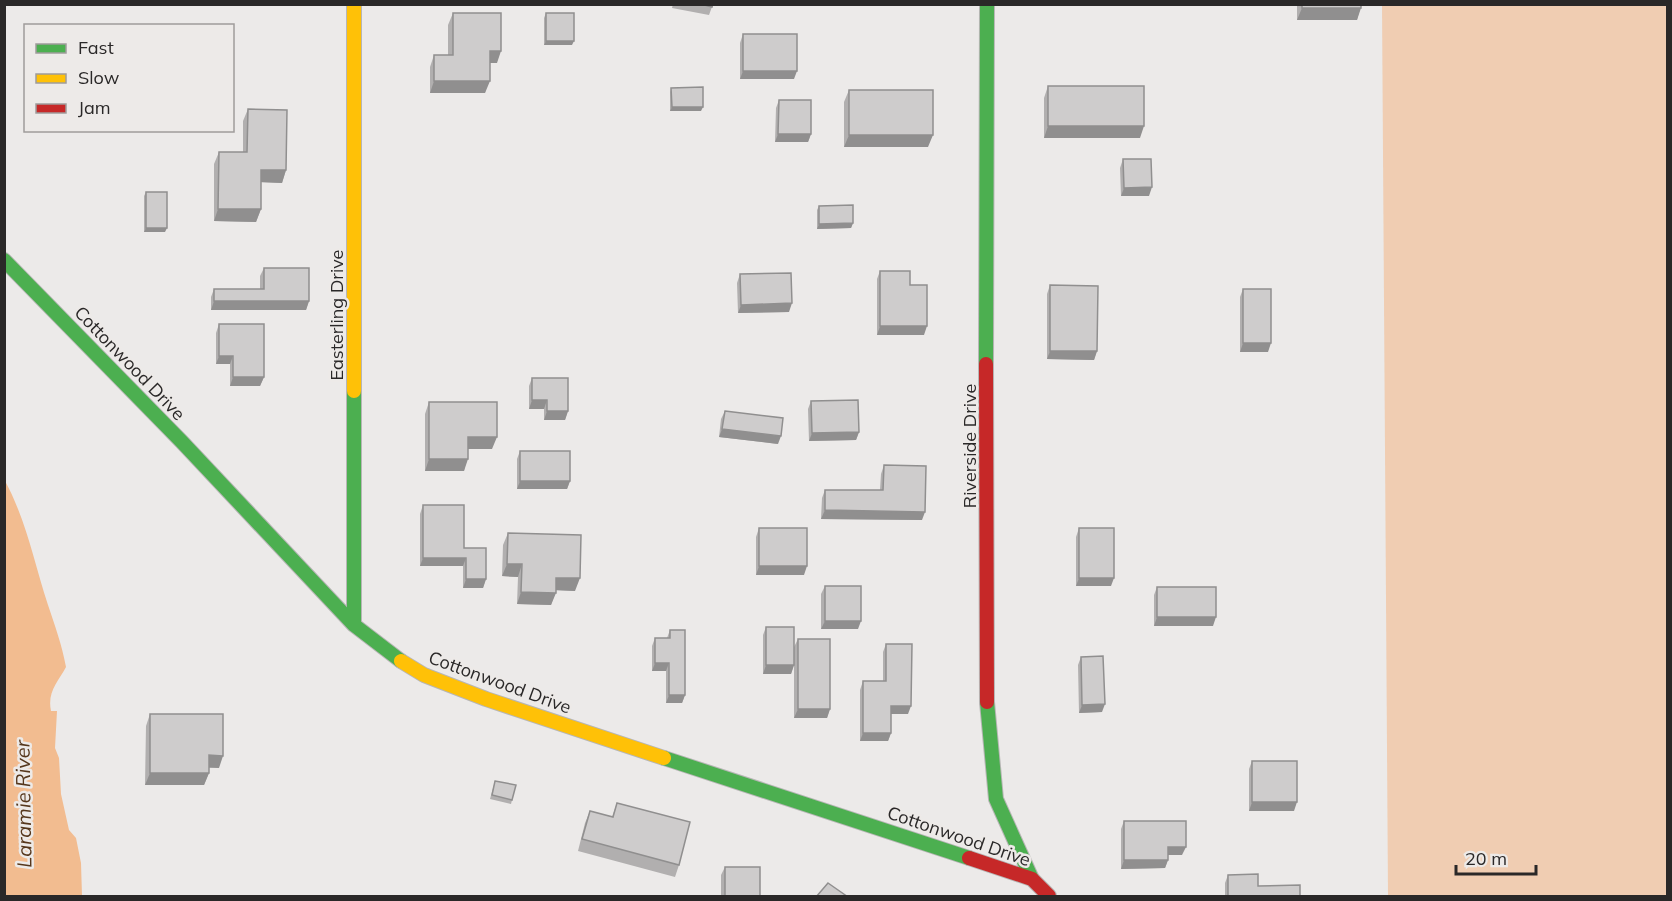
<svg xmlns="http://www.w3.org/2000/svg" width="1672" height="901" viewBox="0 0 1672 901" font-family="Mulish,sans-serif">
  <style>
    .green { fill: #f0cdb2 }
    .water { fill: #f2bc90 }
    .lines { fill: none; stroke-linecap: round; stroke-linejoin: round }
    .fast-casing { stroke: #b7b6b5; stroke-width: 16 }
    .slow-casing { stroke: #b7b6b5; stroke-width: 16 }
    .jam-casing { stroke: #b7b6b5; stroke-width: 16 }
    .fast { stroke: #4caf50; stroke-width: 14 }
    .slow { stroke: #ffc107; stroke-width: 14 }
    .jam { stroke: #c62828; stroke-width: 14 }
    .wall { fill: #b1afaf }
    .shaded-wall { fill: #908f8f }
    .building { fill: #cecccc; stroke: #908f8f; stroke-width: 1.5 }
    .labels { text-anchor: middle; dominant-baseline: central; stroke-width: 5; stroke-linejoin: round; paint-order: stroke }
    .street-label { font-size: 18px; fill: #2a2828; stroke: #edeae8 }
    .water-label { font-size: 20px; font-style: italic; fill: #56371c; stroke: #edeae8 }
  </style>
  <rect width="100%" height="100%" fill="#eceae9"/>
  <path class="green" d="M1382,5H1667V896H1388Z"/>
  <path class="water" d="M4,479C26,519 34,562 48,605C55,626 62,645 66,667C58,682 47,692 51,711H57L55,748L59,758L61,794L69,830L76,838L81,863L82,896H5Z"/>
  <g class="lines">
    <defs>
      <path id="fast" d="M4,260L182,442L354,625L401,661
        M986,364L987,4
        M354,391V625
        M987,702L996,799L1032,879
        M664,758L969,858"/>
      <path id="slow" d="M354,4V391
        M401,661L424,675L486,699L664,758"/>
      <path id="jam" d="M986,364L987,702
        M969,858L1032,879L1049,896"/>
    </defs>
    <use href="#fast" class="fast-casing"/>
    <use href="#slow" class="slow-casing"/>
    <use href="#jam" class="jam-casing"/>
    <use href="#fast" class="fast"/>
    <use href="#slow" class="slow"/>
    <use href="#jam" class="jam"/>
  </g>
  <path class="wall" d="M673,4H713L709,15L672,8Z
    M1297,4H1361L1357,20H1297Z
    M453,13L497,63H490L485,93H430V67L434,55H448V25Z
    M546,13L572,45H544V18Z
    M743,34L794,79H740V43Z
    M1048,86L1140,138H1044V98Z
    M671,88L701,111H670V92Z
    M849,90L928,147H844V102Z
    M779,100L811,134L808,142H775L776,108Z
    M248,109L286,170L282,183L261,182V209L256,222L214,221V164L219,152H243V121Z
    M1123,159L1149,196H1121L1120,168Z
    M146,192L165,232H144V196Z
    M819,206L853,223L851,228L817,229V210Z
    M264,268L309,301L306,310H211V297L214,289H260V276Z
    M880,271L910,285L924,335H877V279Z
    M740,274L789,312L738,313L737,283Z
    M1050,285L1097,351L1094,360L1047,359V294Z
    M1243,289L1268,352H1240V297Z
    M219,324L264,377L260,386H230V364H216V333Z
    M532,378L568,411L565,420H544V409H529V386Z
    M811,401L859,432L856,440L809,441L808,409Z
    M429,402L492,449H468L464,471H425V414Z
    M725,411L778,444L719,437L721,419Z
    M520,451L570,481L567,489H517V459Z
    M884,465L922,520L821,519L822,498L825,490H880L881,474Z
    M423,505L464,548L486,579L483,588H463V566H420V514Z
    M759,528L804,575H756V537Z
    M1079,528L1111,586H1076V537Z
    M508,533L575,591L556,590L551,605L517,604L518,577L502,576L503,545Z
    M825,586L858,629H821V594Z
    M1157,587L1213,626H1154V595Z
    M766,627L794,665L791,674H763V635Z
    M670,630L685,695L682,703H666V671H652V646L655,638H667Z
    M798,639L830,709L827,718H794V647Z
    M886,644L908,714H891V733L888,741H860V690L863,681H883V652Z
    M1081,657L1102,712L1079,713L1078,665Z
    M150,714L219,768H209V773L204,785H145L146,726Z
    M1252,761L1294,811H1249V769Z
    M495,781L512,800L511,804L490,799Z
    M617,803L679,865L675,877L578,851L585,823L590,811L612,817Z
    M1124,821L1182,855H1168V860L1165,868L1121,869V829Z
    M725,867L760,897H721V875Z
    M1228,875L1258,886L1300,897H1225V883Z"/>
  <path class="shaded-wall" d="M1302,8H1361L1357,20H1297Z
    M546,41H574L572,45H544Z
    M490,51H501L497,63H485Z
    M743,71H797L794,79H740Z
    M434,81H490L485,93H430Z
    M672,107H703L701,111H670Z
    M1048,126H1144L1140,138H1044Z
    M778,134H811L808,142H775Z
    M849,135H933L928,147H844Z
    M261,170H286L282,183L257,182Z
    M1152,187L1149,196H1121L1124,188Z
    M218,209H261L256,222L214,221Z
    M853,223L851,228L817,229L819,224Z
    M146,228H167L165,232H144Z
    M214,301H309L306,310H211Z
    M792,303L789,312L738,313L741,305Z
    M880,326H927L924,335H877Z
    M1243,343H1271L1268,352H1240Z
    M1050,351H1097L1094,360L1047,359Z
    M219,356H233L230,364H216Z
    M233,377H264L260,386H230Z
    M532,400H547L544,409H529Z
    M547,411H568L565,420H544Z
    M722,429L781,436L778,444L719,437Z
    M859,432L856,440L809,441L812,433Z
    M468,437H497L492,449H464Z
    M429,459H468L464,471H425Z
    M520,481H570L567,489H517Z
    M825,510L925,512L922,520L821,519Z
    M423,558H466L463,566H420Z
    M507,564H522L518,577L502,576Z
    M759,566H807L804,575H756Z
    M556,578H580L575,591L552,590Z
    M1079,578H1114L1111,586H1076Z
    M466,579H486L483,588H463Z
    M521,592L556,593L551,605L517,604Z
    M1157,617H1216L1213,626H1154Z
    M825,621H861L858,629H821Z
    M655,663H669L666,671H652Z
    M766,665H794L791,674H763Z
    M669,695H685L682,703H666Z
    M1105,704L1102,712L1079,713L1082,705Z
    M891,706H911L908,714H888Z
    M798,709H830L827,718H794Z
    M863,733H891L888,741H860Z
    M209,755L223,756L219,768L205,767Z
    M150,773H209L204,785H145Z
    M1252,802H1297L1294,811H1249Z
    M1168,847H1186L1182,855H1165Z
    M1124,860H1168L1165,868L1121,869Z"/>
  <path class="building" d="M701,4H713L712,7Z
    M1302,4H1361V8H1302Z
    M453,13H501V51H490V81H434V55H453Z
    M546,13H574V41H546Z
    M743,34H797V71H743Z
    M1048,86H1144V126H1048Z
    M703,87V107H672L671,88Z
    M849,90H933V135H849Z
    M779,100H811V134H778Z
    M248,109L287,110L286,170H261V209H218L219,152H247Z
    M1123,159H1151L1152,187L1124,188Z
    M146,192H167V228H146Z
    M853,205V223L819,224V206Z
    M264,268H309V301H214V289H264Z
    M880,271H910V285H927V326H880Z
    M791,273L792,303L741,305L740,274Z
    M1050,285L1098,286L1097,351H1050Z
    M1243,289H1271V343H1243Z
    M219,324H264V377H233V356H219Z
    M532,378H568V411H547V400H532Z
    M858,400L859,432L812,433L811,401Z
    M429,402H497V437H468V459H429Z
    M725,411L783,418L781,436L722,429Z
    M520,451H570V481H520Z
    M884,465L926,466L925,512L825,510V490H883Z
    M423,505H464V548H486V579H466V558H423Z
    M759,528H807V566H759Z
    M1079,528H1114V578H1079Z
    M508,533L581,535L580,578H556V593L521,592L522,564H507Z
    M825,586H861V621H825Z
    M1157,587H1216V617H1157Z
    M766,627H794V665H766Z
    M670,630H685V695H669V663H655V638H670Z
    M798,639H830V709H798Z
    M886,644H912L911,706H891V733H863V681H886Z
    M1103,656L1105,704L1082,705L1081,657Z
    M150,714H223V756L209,755V773H150Z
    M1252,761H1297V802H1252Z
    M495,781L516,785L512,800L492,795Z
    M617,803L690,822L679,865L582,839L590,811L613,817Z
    M1124,821H1186V847H1168V860H1124Z
    M725,867H760V897H725Z
    M1258,874V886L1300,885V897H1228V875Z
    M828,883L848,897H816Z"/>
  <g class="labels">
    <g class="street-label">
      <text transform="translate(336 315) rotate(-90)">Easterling Drive</text>
      <text transform="translate(130 363) rotate(46)">Cottonwood Drive</text>
      <text transform="translate(969 446) rotate(-90)">Riverside Drive</text>
      <text transform="translate(500 682) rotate(20)">Cottonwood Drive</text>
      <text transform="translate(959 836) rotate(19)">Cottonwood Drive</text>
    </g>
    <g class="water-label">
      <text transform="translate(23 804) rotate(-91)">Laramie River</text>
    </g>
  </g>
  <rect width="1672" height="901" fill="none" stroke="#2a2828" stroke-width="12"/>
  <rect x="24" y="24" width="210" height="108" fill="#edeae8" stroke="#9f9c9b" stroke-width="1.5"/>
  <rect x="36" y="44" width="30" height="9" fill="#4caf50" stroke="#9f9c9b" stroke-width="1.5"/>
  <text x="78" y="54" font-size="18" fill="#2a2828">Fast</text>
  <rect x="36" y="74" width="30" height="9" fill="#ffc107" stroke="#9f9c9b" stroke-width="1.5"/>
  <text x="78" y="84" font-size="18" fill="#2a2828">Slow</text>
  <rect x="36" y="104" width="30" height="9" fill="#c62828" stroke="#9f9c9b" stroke-width="1.5"/>
  <text x="78" y="114" font-size="18" fill="#2a2828">Jam</text>
  <path d="M1456 865v9h80v-9" fill="none" stroke="#2a2828" stroke-width="3"/>
  <text x="1465" y="865" font-size="18" fill="#2a2828" stroke="#edeae8" stroke-width="4.5" paint-order="stroke">20 m</text>
</svg>
